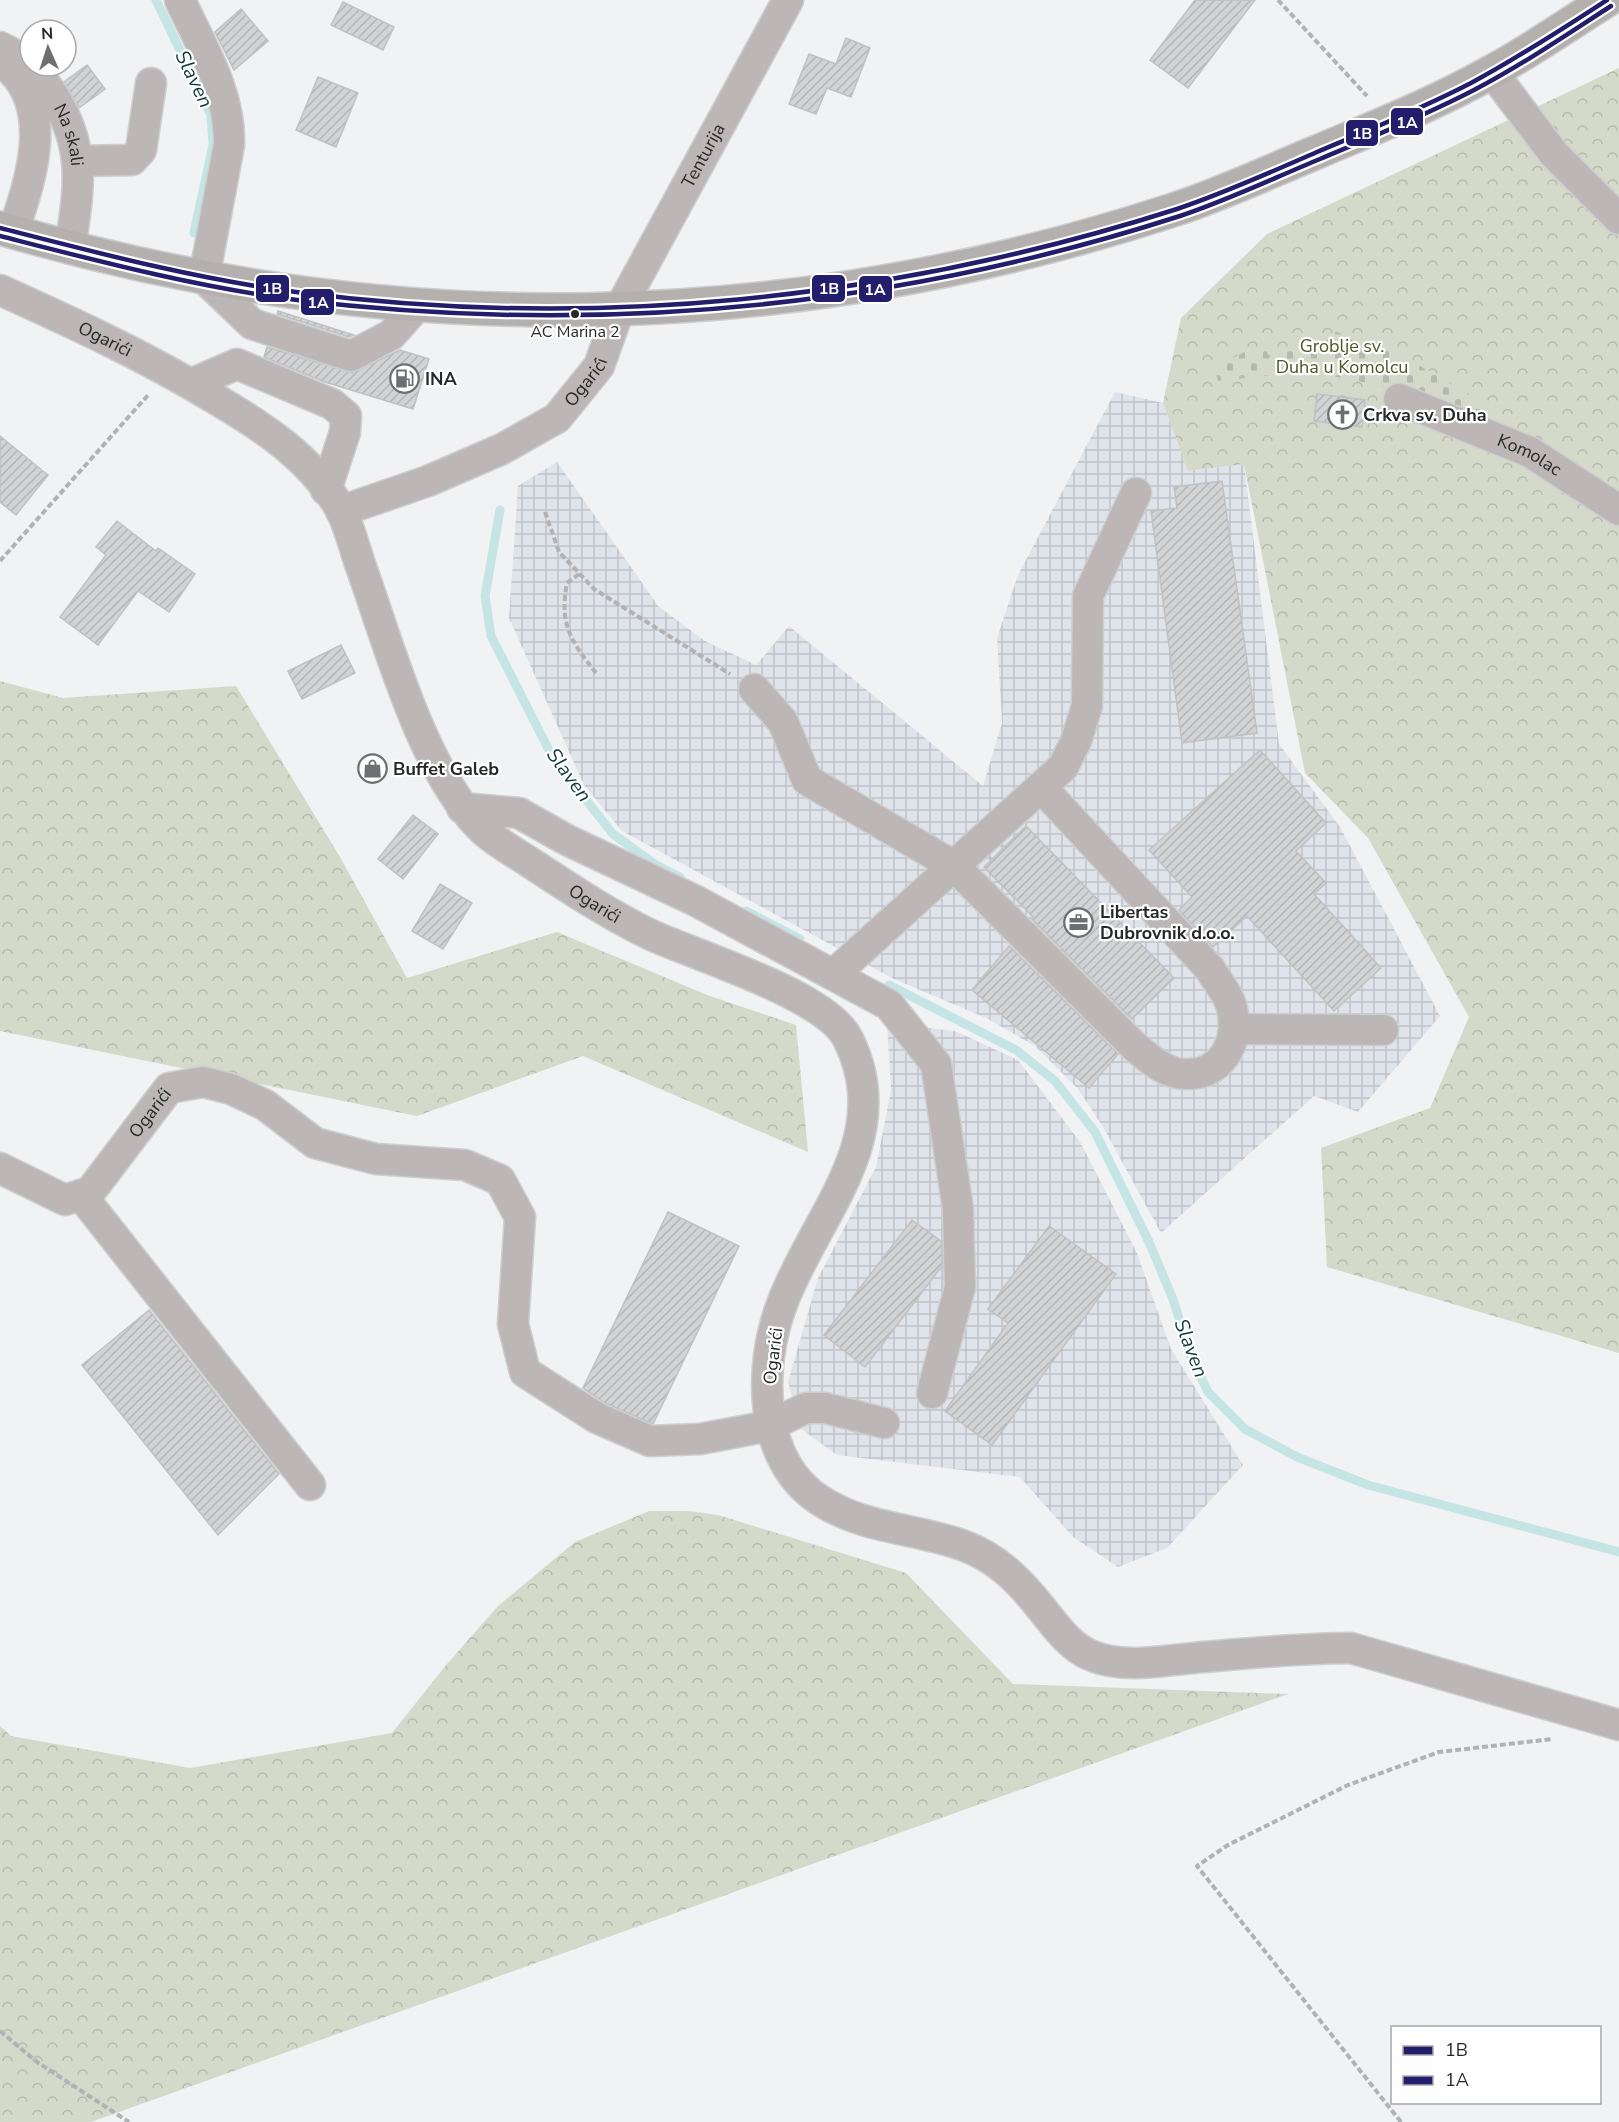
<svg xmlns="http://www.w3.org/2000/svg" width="1619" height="2122" viewBox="0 0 1619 2122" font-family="'Nunito Sans',sans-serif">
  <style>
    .industrial { fill: url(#industrial-grid) }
    .forest { fill: url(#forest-crowns) }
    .cemetery { fill: url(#cemetery-stones) }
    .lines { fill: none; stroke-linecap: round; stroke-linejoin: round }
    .stream { stroke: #c5e5e5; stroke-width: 9 }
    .building { fill: url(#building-hatch); stroke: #c0c1c3; stroke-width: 1.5 }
    .minor-casing { stroke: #cdcecf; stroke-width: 33 }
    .major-casing { stroke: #cdcecf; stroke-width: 36 }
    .path { stroke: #b4b1b2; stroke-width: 4; stroke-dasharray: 6 3; stroke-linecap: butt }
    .minor { stroke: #bcb7b6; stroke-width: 30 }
    .major { stroke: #b4b0ae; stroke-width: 33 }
    .bus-1-casing { stroke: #fefefe; stroke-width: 9 }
    .bus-2-casing { stroke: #fefefe; stroke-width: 9 }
    .bus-1 { stroke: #221e6b; stroke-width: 4.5 }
    .bus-2 { stroke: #221e6b; stroke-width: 4.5 }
    .bus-dot { fill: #272829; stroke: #fefefe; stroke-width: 2 }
    .labels { text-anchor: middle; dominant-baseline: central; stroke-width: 4.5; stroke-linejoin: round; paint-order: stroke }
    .bus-label { font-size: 16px; fill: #272829; stroke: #fefefe }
    .street-label { font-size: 18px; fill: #272829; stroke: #fefefe }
    .park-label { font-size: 18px; fill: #4c5723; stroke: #fefefe }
    .poi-label { font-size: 18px; font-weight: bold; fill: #272829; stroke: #fefefe; text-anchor: start }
    .water-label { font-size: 20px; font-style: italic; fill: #0f393a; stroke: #fefefe }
    .line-badge { stroke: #fefefe; stroke-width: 2 }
    .badge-label { font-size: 16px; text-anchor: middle; font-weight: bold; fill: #fff }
  </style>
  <defs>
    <pattern id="industrial-grid" width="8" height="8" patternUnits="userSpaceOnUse" patternTransform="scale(1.5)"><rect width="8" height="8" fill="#dfe3ea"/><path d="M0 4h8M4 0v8" fill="none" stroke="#bfc3c9"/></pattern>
    <pattern id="forest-crowns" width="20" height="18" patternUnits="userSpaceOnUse" patternTransform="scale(1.5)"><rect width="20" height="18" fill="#d4d9ca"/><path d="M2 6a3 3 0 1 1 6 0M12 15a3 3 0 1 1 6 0" fill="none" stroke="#b6baae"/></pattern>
    <pattern id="cemetery-stones" width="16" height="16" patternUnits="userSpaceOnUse" patternTransform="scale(1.5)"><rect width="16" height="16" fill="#d4d9ca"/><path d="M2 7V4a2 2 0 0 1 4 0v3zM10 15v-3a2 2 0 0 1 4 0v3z" fill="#b6baae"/></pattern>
    <pattern id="building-hatch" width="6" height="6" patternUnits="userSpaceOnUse" patternTransform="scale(1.5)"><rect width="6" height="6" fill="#d1d3d5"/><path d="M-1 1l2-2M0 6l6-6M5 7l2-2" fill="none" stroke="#b3b5b7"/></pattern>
  </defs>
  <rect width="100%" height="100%" fill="#f0f2f4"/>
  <path class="industrial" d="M1115,392L1163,403L1188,471L1244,464L1279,744L1340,827L1440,1016L1358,1112L1314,1096L1161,1233L1103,1127L1078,1089L1035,1046L986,1018L894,979L622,831L584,785L509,618L518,486L557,462L659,607L705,641L756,665L789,626L983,786L1002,723L997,638L1018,575Z
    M887,1023L955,1031L1018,1060L1080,1142L1137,1253L1171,1349L1243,1465L1167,1548L1118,1567L1073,1537L1020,1477L837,1455L801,1429L788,1382L818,1278L876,1167L891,1090Z"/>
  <path class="forest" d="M1619,68V1353L1327,1267L1321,1148L1430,1108L1469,1017L1368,838L1305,773L1244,464L1188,471L1163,403L1181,318L1267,234Z
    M0,681L63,698L236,686L340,857L407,978L557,932L707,995L796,1025L808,1152L583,1056L417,1116L0,1031Z
    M649,1511H688L718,1515L906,1573L1013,1684L1288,1694L91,2122H0V1726L11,1736L190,1768L392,1733L447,1664L498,1606L575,1542Z"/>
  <path class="cemetery" d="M1334,331L1401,355L1472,396L1463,415L1396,389L1308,371L1218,381L1214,367L1263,343L1269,357L1328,340Z"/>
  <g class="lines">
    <path class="stream" d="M156,0L211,115L213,145L194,233
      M500,510L485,596L491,636L553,758L613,834L656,865L680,877
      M746,911L800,939
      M889,985L1016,1050L1055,1081L1095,1132L1149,1242L1173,1299L1190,1354L1208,1392L1245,1429L1297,1457L1368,1485L1619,1552"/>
  </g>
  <path class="building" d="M1195,0H1255L1188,88L1150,60Z
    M343,2L394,27L383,50L331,25Z
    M241,9L268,41L234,70L215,32Z
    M846,38L870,48L851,97L827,88L816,114L789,104L809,54L836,64Z
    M87,65L105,89L79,108L64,82Z
    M318,77L358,93L336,147L296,130Z
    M278,311L354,335L349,337L277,314Z
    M267,347L352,373L400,350L429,359L413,409L325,382L264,357Z
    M1317,394L1365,400L1362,427L1314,421Z
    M0,436L48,475L16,515L0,502Z
    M1222,481L1257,733L1182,743L1151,511L1177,508L1174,487Z
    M117,521L156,551L158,548L195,574L169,612L138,591L98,645L60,617L106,555L96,547Z
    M341,645L355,673L302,699L288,671Z
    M1260,750L1326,823L1296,851L1326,883L1314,894L1381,968L1334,1011L1247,916L1213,947L1179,910L1192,897L1149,850Z
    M413,815L438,834L403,879L378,859Z
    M1026,826L1174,978L1132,1019L1032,919L1033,917L984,867Z
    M440,884L472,903L443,949L412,931Z
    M1009,946L1118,1054L1089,1088L972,990Z
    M668,1212L739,1246L653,1424L605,1403L583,1388Z
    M912,1220L942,1242V1266L865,1367L824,1335Z
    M1049,1226L1116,1274L992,1445L945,1411L1008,1323L988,1309Z
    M149,1310L279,1474L218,1535L82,1365Z"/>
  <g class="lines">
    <defs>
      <g id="minor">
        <path d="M180,0C201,46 231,93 229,145L204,278L252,324L351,356L391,335L417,306"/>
        <path id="s1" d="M0,47C42,66 72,116 77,161C80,190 74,220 70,249"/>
        <path d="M9,68C55,110 30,182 13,232"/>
        <path d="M1492,72L1554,154L1619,219"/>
        <path d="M77,161L132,160L141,150L151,83"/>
        <path id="s2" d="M0,290C73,323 145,356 214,398C263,427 312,458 341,510C349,526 354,546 360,564C389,644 422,772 484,831C498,843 515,853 531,863C569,888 608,914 649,934C696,956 827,995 848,1039C866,1075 868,1110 856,1149C840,1201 801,1252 782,1304C758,1367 758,1461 821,1501C864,1529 915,1528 962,1545C996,1557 1019,1580 1041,1608C1055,1625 1069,1646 1090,1655C1124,1670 1167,1660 1203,1657C1252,1653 1301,1648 1351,1648L1619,1725"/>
        <path d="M191,384L237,364L332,404L346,416L345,432L326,490"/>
        <path id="s3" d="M1399,399L1530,452L1619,510"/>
        <path id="s4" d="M341,511L428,481L502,449L557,418L599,366L619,310L788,0"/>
        <path d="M754,689L783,722L807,780L954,866L1134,1046C1147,1057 1160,1069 1177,1073C1220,1081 1242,1042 1231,1005C1227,992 1216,980 1210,969L1041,787"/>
        <path d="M462,808L519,813L567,840L696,901L889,1005L936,1064L958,1209L960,1287L932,1393"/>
        <path d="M834,974L1063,767L1076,741L1087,706L1088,596L1136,493"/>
        <path d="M1234,1029L1383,1030"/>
        <path id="s5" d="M0,1168L65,1200L90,1192L169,1088L203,1082L231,1089L265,1105L315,1143L376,1159L465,1165L500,1180L520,1217L513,1324L525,1372L597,1418L650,1441L700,1439L769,1426L806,1408H825L884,1423"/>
        <path d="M81,1195L310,1485"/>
      </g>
      <path id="major" d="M0,228C391,344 789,336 1176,209C1224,193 1271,171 1317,152C1376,127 1437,103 1493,71C1532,50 1569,24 1607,0"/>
    </defs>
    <use href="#minor" class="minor-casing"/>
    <use href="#major" class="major-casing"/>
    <path class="path" d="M1278,0L1367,96
      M545,512L559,552L594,589L730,674
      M0,561L149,394
      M579,574L567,583C559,625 571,641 596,673
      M0,2031L37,2062L129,2122
      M1401,2122L1197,1866L1228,1845L1348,1785L1439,1752L1553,1739"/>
    <use href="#minor" class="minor"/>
    <use href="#major" class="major"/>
    <defs>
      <path id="bus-1" d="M0,228C98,253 196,279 296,292C592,331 892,300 1177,209C1225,193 1271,172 1317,152C1369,130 1421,109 1471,83C1518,58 1562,29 1607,0"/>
      <path id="bus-2" d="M0,236C98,261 196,287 297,300C598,336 891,309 1180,216C1228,200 1274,178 1320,159C1372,137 1424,116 1474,90C1522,65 1566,35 1611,6"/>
    </defs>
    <use href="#bus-1" class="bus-1-casing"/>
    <use href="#bus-2" class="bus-2-casing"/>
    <use href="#bus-1" class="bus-1"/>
    <use href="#bus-2" class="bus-2"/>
  </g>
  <defs>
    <symbol id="fuel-ring" viewBox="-11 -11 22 22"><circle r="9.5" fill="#fefefe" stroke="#6d6f70" stroke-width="1.5"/><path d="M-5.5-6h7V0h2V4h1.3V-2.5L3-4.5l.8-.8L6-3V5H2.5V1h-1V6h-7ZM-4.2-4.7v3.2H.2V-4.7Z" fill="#6d6f70"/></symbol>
    <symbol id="church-ring" viewBox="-11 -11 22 22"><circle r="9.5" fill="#fefefe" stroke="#6d6f70" stroke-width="1.5"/><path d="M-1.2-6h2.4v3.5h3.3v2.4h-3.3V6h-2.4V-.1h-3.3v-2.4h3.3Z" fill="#6d6f70"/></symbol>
    <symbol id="shop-ring" viewBox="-11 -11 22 22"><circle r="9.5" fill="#fefefe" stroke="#6d6f70" stroke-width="1.5"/><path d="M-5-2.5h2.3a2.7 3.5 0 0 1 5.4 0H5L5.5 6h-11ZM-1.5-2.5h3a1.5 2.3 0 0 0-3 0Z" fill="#6d6f70"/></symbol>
    <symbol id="office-ring" viewBox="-11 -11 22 22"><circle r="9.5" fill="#fefefe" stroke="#6d6f70" stroke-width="1.5"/><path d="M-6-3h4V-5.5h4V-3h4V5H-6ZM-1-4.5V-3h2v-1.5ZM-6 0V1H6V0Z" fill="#6d6f70"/></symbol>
  </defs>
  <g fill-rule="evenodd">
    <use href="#fuel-ring" x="388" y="362" width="33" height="33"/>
    <use href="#church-ring" x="1326" y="398" width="33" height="33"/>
    <use href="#shop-ring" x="356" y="752" width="33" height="33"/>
    <use href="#office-ring" x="1062" y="906" width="33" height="33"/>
  </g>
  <circle class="bus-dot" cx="575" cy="314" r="5"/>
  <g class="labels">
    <g class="bus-label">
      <text x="575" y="332">AC Marina 2</text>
    </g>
    <g class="street-label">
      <text stroke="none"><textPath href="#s1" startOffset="116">Na skali</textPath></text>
      <text stroke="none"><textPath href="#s4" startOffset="538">Tenturija</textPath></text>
      <text stroke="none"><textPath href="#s2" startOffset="116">Ogarići</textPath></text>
      <text stroke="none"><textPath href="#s4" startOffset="282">Ogarići</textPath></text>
      <text stroke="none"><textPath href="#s3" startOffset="142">Komolac</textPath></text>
      <text stroke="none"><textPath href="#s2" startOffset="898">Ogarići</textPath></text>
      <text stroke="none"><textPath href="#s5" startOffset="198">Ogarići</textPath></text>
      <text transform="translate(773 1356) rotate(-83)">Ogarići</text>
    </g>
    <g class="park-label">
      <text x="1342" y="346">Groblje sv.<tspan x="1342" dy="21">Duha u Komolcu</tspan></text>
    </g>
    <g class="poi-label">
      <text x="425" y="379">INA</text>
      <text x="1363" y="415">Crkva sv. Duha</text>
      <text x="393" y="769">Buffet Galeb</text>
      <text x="1100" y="912">Libertas<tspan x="1100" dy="21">Dubrovnik d.o.o.</tspan></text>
    </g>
    <g class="water-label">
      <text transform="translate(194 79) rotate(64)">Slaven</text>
      <text transform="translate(569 775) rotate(54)">Slaven</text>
      <text transform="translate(1191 1348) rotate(69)">Slaven</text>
    </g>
  </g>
  <g class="line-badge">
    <rect x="1390" y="107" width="34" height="29" rx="6" fill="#221e6b"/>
    <rect x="1345" y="119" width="34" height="28" rx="6" fill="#221e6b"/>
    <rect x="811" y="274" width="35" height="29" rx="6" fill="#221e6b"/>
    <rect x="255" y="274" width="35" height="29" rx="6" fill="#221e6b"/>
    <rect x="858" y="275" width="35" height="28" rx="6" fill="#221e6b"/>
    <rect x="300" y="288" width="35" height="28" rx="6" fill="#221e6b"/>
  </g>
  <g class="badge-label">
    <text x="1407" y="128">1A</text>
    <text x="1362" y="139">1B</text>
    <text x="829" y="294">1B</text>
    <text x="272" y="294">1B</text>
    <text x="875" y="295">1A</text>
    <text x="318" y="308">1A</text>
  </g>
  <rect x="1391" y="2026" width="210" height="78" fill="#fefefe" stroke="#a8a8a9" stroke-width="1.5"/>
  <rect x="1403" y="2046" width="30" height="9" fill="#221e6b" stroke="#a8a8a9" stroke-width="1.5"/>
  <text x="1445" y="2056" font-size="18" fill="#272829">1B</text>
  <rect x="1403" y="2076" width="30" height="9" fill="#221e6b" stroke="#a8a8a9" stroke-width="1.5"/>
  <text x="1445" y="2086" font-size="18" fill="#272829">1A</text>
  <g transform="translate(48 48) rotate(357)"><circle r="28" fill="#fefefe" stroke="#a8a8a9" stroke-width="1.5"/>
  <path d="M0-4.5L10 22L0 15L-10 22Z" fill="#6d6f70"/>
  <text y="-9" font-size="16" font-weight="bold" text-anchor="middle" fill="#272829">N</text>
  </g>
</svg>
